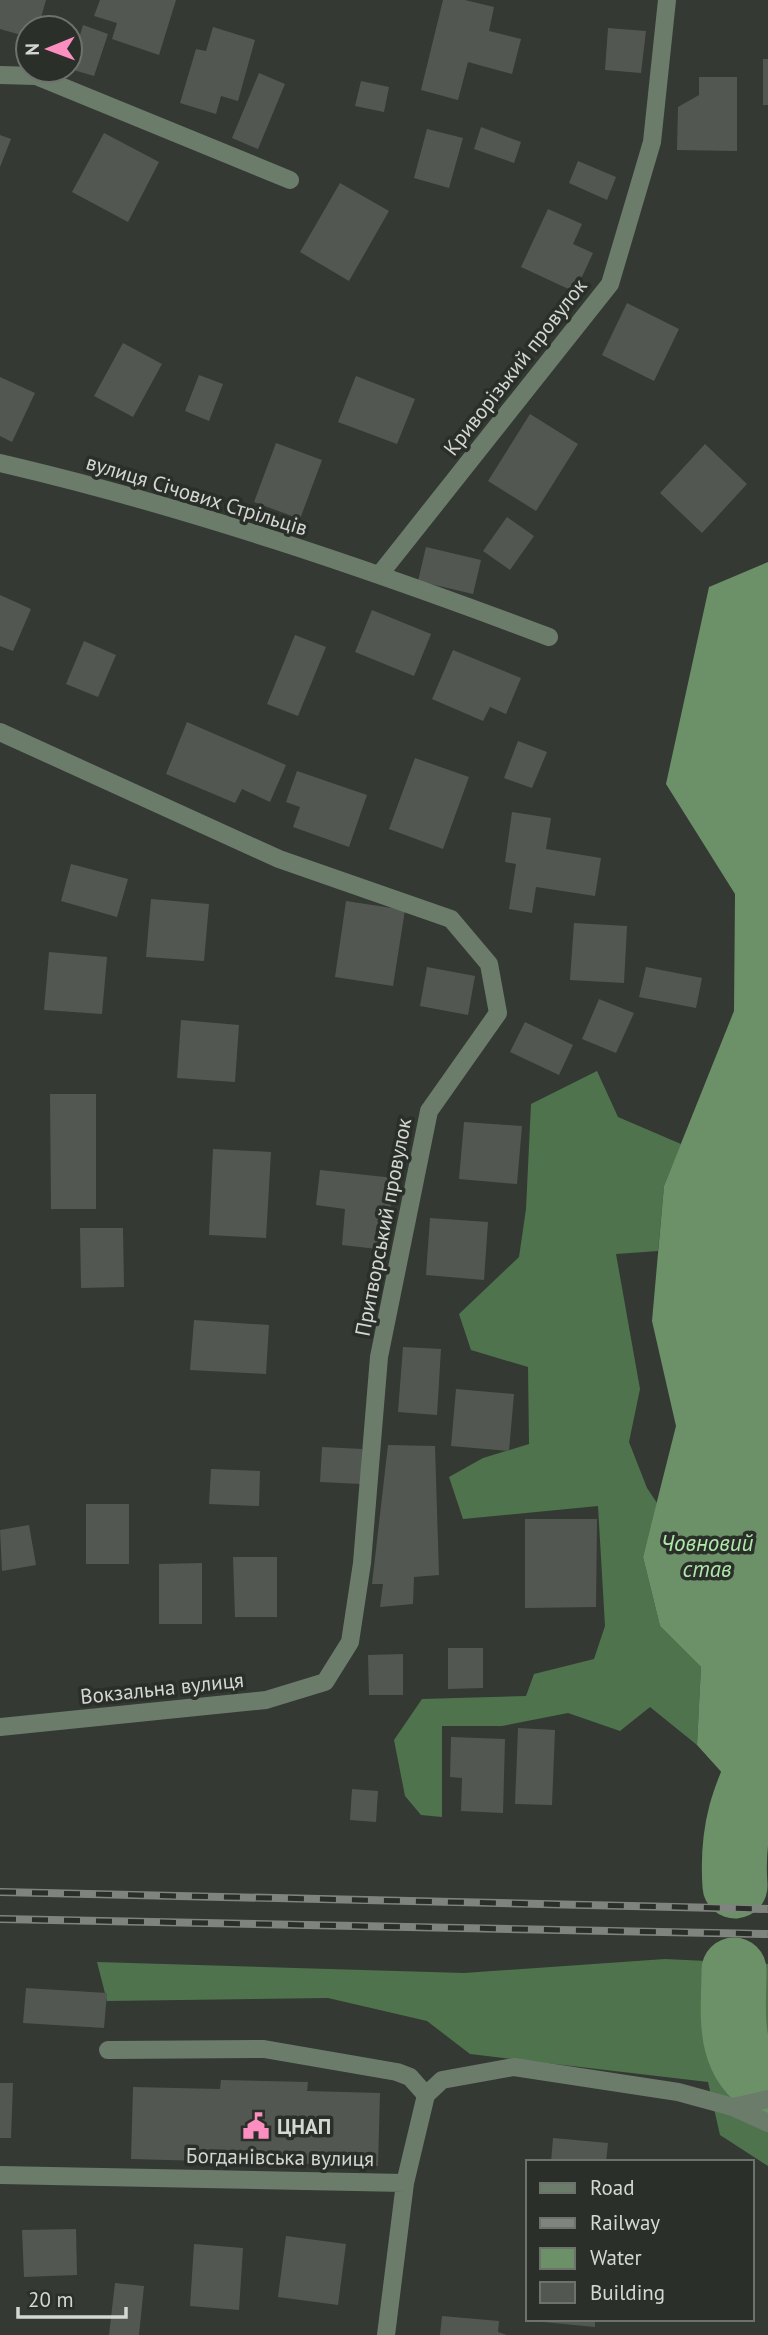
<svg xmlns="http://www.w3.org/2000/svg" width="768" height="2335" viewBox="0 0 768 2335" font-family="'PT Sans',sans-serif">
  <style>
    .forest { fill: #4f734d }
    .water { fill: #6c9169 }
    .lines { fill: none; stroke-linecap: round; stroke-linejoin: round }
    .river { stroke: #6c9169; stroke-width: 65 }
    .building { fill: #525851 }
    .minor { stroke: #6c7c6b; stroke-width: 18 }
    .rail-casing { stroke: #80847f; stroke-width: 8 }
    .rail { stroke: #2a2f29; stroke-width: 5; stroke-dasharray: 16; stroke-linecap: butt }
    .labels { text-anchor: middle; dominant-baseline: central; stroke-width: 7; stroke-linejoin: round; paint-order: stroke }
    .street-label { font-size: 21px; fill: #d4d7d3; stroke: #2a2f29 }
    .poi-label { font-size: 21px; font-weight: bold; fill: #d4d7d3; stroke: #2a2f29; text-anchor: start }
    .water-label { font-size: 23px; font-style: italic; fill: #afe8aa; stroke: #2a2f29 }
  </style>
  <rect width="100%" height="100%" fill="#343933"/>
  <path class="forest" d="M597,1071L618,1117L681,1144L664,1186L658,1251L616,1254L640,1389L629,1442L647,1488L657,1503L643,1557L660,1626L701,1667L697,1745L650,1707L620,1731L568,1713L502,1726H442V1817L421,1815L405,1796L394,1740L422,1699L526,1696L534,1674L594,1659L605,1626L598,1506L463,1519L449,1477L483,1458L529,1444L528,1367L471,1350L459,1314L519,1257L526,1209L531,1104Z
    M665,1959L768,1964V2166L720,2135L708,2082L470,2054L427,2021L328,1998L107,2001L97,1962L464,1973Z"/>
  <path class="water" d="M768,562V1796L744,1797L697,1745L701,1667L660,1626L643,1557L676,1426L652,1321L664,1186L734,1011L735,894L666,784L709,587Z"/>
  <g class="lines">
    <path class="river" d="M735,1886C731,1828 744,1797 768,1745
      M734,1970C734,2014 725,2059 768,2086"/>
  </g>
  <path class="building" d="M0,0H46L38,28H28V37L0,29Z
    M100,0H176L159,55L112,39L117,23L94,16Z
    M443,0H465L494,7L489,31L521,39L512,74L468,62L458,100L421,90Z
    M83,25L108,34L94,76L70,69Z
    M213,27L255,40L238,101L221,96L216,114L180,103L196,49L206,51Z
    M608,28L646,31L641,73L605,70Z
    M763,59H768V105H763Z
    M259,73L285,84L258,149L232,138Z
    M699,77H737V151L677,150L678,107L699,95Z
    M361,81L389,87L384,112L355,106Z
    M481,127L521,142L514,163L474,149Z
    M427,129L463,138L449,188L414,178Z
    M104,133L159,162L128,222L72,192Z
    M0,135L11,139L0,167Z
    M578,161L616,177L607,200L569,183Z
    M340,183L389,211L349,281L300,252Z
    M548,209L582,224L573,244L593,253L575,292L521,267Z
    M627,303L679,329L654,381L602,355Z
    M123,343L162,364L133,417L94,396Z
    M199,375L223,384L209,421L185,411Z
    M356,376L415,399L397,444L338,422Z
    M0,377L35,393L12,442L0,436Z
    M530,414L578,444L536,511L488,481Z
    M276,443L322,460L300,519L254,502Z
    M705,444L747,484L702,533L660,493Z
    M507,517L534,536L510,570L483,551Z
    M426,547L481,560L473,594L418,581Z
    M0,595L31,609L13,651L0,646Z
    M372,610L431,634L414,676L355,652Z
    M295,635L326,647L298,716L267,704Z
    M84,641L116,655L98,697L66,684Z
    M453,650L521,678L506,714L490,707L483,721L432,699Z
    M187,722L286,765L270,802L242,789L235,803L166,774Z
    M518,741L547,752L532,788L504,778Z
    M415,758L469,777L443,849L389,829Z
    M297,771L367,795L349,847L293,827L300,807L286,802Z
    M512,812L551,818L546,849L601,858L595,896L536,887L532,913L509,909L516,864L505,862Z
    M71,864L128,879L117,917L61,901Z
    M151,899L209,904L204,961L146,957Z
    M346,901L405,910L393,986L335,977Z
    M574,923L627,926L624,983L570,980Z
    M49,952L107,957L102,1014L44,1010Z
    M427,967L475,976L468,1015L420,1006Z
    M646,967L702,978L696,1008L639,997Z
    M599,999L634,1013L616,1053L582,1039Z
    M181,1020L239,1025L235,1082L177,1078Z
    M525,1022L573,1045L559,1075L510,1052Z
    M50,1094H96V1209H51Z
    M464,1122L522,1126L517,1184L459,1179Z
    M213,1149L271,1152L266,1238L209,1235Z
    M320,1170L394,1178L386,1250L342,1245L345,1209L316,1205Z
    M430,1218L488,1222L484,1280L426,1275Z
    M80,1228H123L124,1287L81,1288Z
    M194,1320L269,1325L266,1374L190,1370Z
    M403,1347L441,1349L437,1415L398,1412Z
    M456,1389L514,1394L509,1451L451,1446Z
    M388,1445L435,1446L439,1575L414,1577L413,1604L380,1607L383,1584H372Z
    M322,1447L362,1449L361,1484L320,1482Z
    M211,1469L260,1471L259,1506L209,1504Z
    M86,1504H129V1564H86Z
    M525,1519H597L596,1607L525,1608Z
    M29,1525L36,1565L2,1571L0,1530Z
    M233,1557H277V1617H235Z
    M202,1563V1624H159V1564Z
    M448,1648H483V1688L448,1689Z
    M403,1654V1695H369L368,1655Z
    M518,1728L555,1730L552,1805L515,1804Z
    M451,1737L505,1739L503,1813L461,1811L462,1778L450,1777Z
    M352,1789L378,1791L376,1822L350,1820Z
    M26,1988L107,1993L104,2028L23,2023Z
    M221,2080L308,2082L307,2091L380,2093L378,2166L131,2159L133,2087L220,2089Z
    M0,2083H13L11,2138H0Z
    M553,2138L608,2143L606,2162H551Z
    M76,2229L77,2275L24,2277L22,2230Z
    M286,2236L346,2244L338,2305L278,2297Z
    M194,2244L243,2248L239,2310L190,2306Z
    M115,2283L144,2286L139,2335H109Z
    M442,2316L499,2321L498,2332L507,2335H440Z
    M543,2319H595V2327L543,2322Z"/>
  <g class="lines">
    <path class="minor" d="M0,75L36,76L290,180
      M0,463C185,506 372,570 549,637
      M380,574L610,284L652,142L667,0
      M0,732L279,859L451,919L489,964L498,1013L429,1111L379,1357L362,1563L350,1642L325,1682L266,1700L0,1727
      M108,2050L264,2049L397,2072L410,2077L426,2095
      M733,2107L768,2099
      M0,2175L405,2183L386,2335
      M405,2183L426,2095L442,2080L514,2067L678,2092L733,2107L768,2123"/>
    <defs>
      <path id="rail" d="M0,1892L768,1909
        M0,1919L768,1934"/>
    </defs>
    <use href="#rail" class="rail-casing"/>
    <use href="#rail" class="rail"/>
  </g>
  <defs>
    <symbol id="civic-bare" viewBox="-9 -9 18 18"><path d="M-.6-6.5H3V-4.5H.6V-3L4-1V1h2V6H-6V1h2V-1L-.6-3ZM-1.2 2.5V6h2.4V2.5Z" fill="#fd8ec0" stroke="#2a2f29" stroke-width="2.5" paint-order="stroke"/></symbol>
  </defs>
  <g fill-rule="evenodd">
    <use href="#civic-bare" x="237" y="2107" width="38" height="38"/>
  </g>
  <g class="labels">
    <g class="street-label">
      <text transform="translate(515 367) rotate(-52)">Криворізький провулок</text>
      <text transform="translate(197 495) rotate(17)">вулиця Січових Стрільців</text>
      <text transform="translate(383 1227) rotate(-79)">Притворський провулок</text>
      <text transform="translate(162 1688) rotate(-6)">Вокзальна вулиця</text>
      <text transform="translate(280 2157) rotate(1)">Богданівська вулиця</text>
    </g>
    <g class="poi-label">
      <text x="277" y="2126">ЦНАП</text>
    </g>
    <g class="water-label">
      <text x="707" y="1542">Човновий<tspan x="707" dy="26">став</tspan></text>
    </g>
  </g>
  <rect x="526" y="2160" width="228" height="161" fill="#2a2f29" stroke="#6e726d" stroke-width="2"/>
  <rect x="540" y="2183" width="35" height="10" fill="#6c7c6b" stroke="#6e726d" stroke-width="2"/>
  <text x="590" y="2195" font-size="21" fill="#d4d7d3">Road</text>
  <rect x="540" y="2218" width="35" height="10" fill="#80847f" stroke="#6e726d" stroke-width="2"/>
  <text x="590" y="2230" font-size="21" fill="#d4d7d3">Railway</text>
  <rect x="540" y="2248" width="35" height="21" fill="#6c9169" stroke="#6e726d" stroke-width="2"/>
  <text x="590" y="2265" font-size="21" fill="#d4d7d3">Water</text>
  <rect x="540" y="2282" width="35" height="21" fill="#525851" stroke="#6e726d" stroke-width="2"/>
  <text x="590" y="2300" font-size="21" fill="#d4d7d3">Building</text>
  <g transform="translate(49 49) rotate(269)"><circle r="33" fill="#2a2f29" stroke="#6e726d" stroke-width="2"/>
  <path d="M0-5L12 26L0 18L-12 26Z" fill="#fd8ec0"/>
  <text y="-10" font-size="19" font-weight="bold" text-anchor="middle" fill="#d4d7d3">N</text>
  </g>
  <path d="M18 2307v10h108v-10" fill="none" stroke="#d4d7d3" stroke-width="3.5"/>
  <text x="28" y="2307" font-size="21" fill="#d4d7d3" stroke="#2a2f29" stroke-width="5" paint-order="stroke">20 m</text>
</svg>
